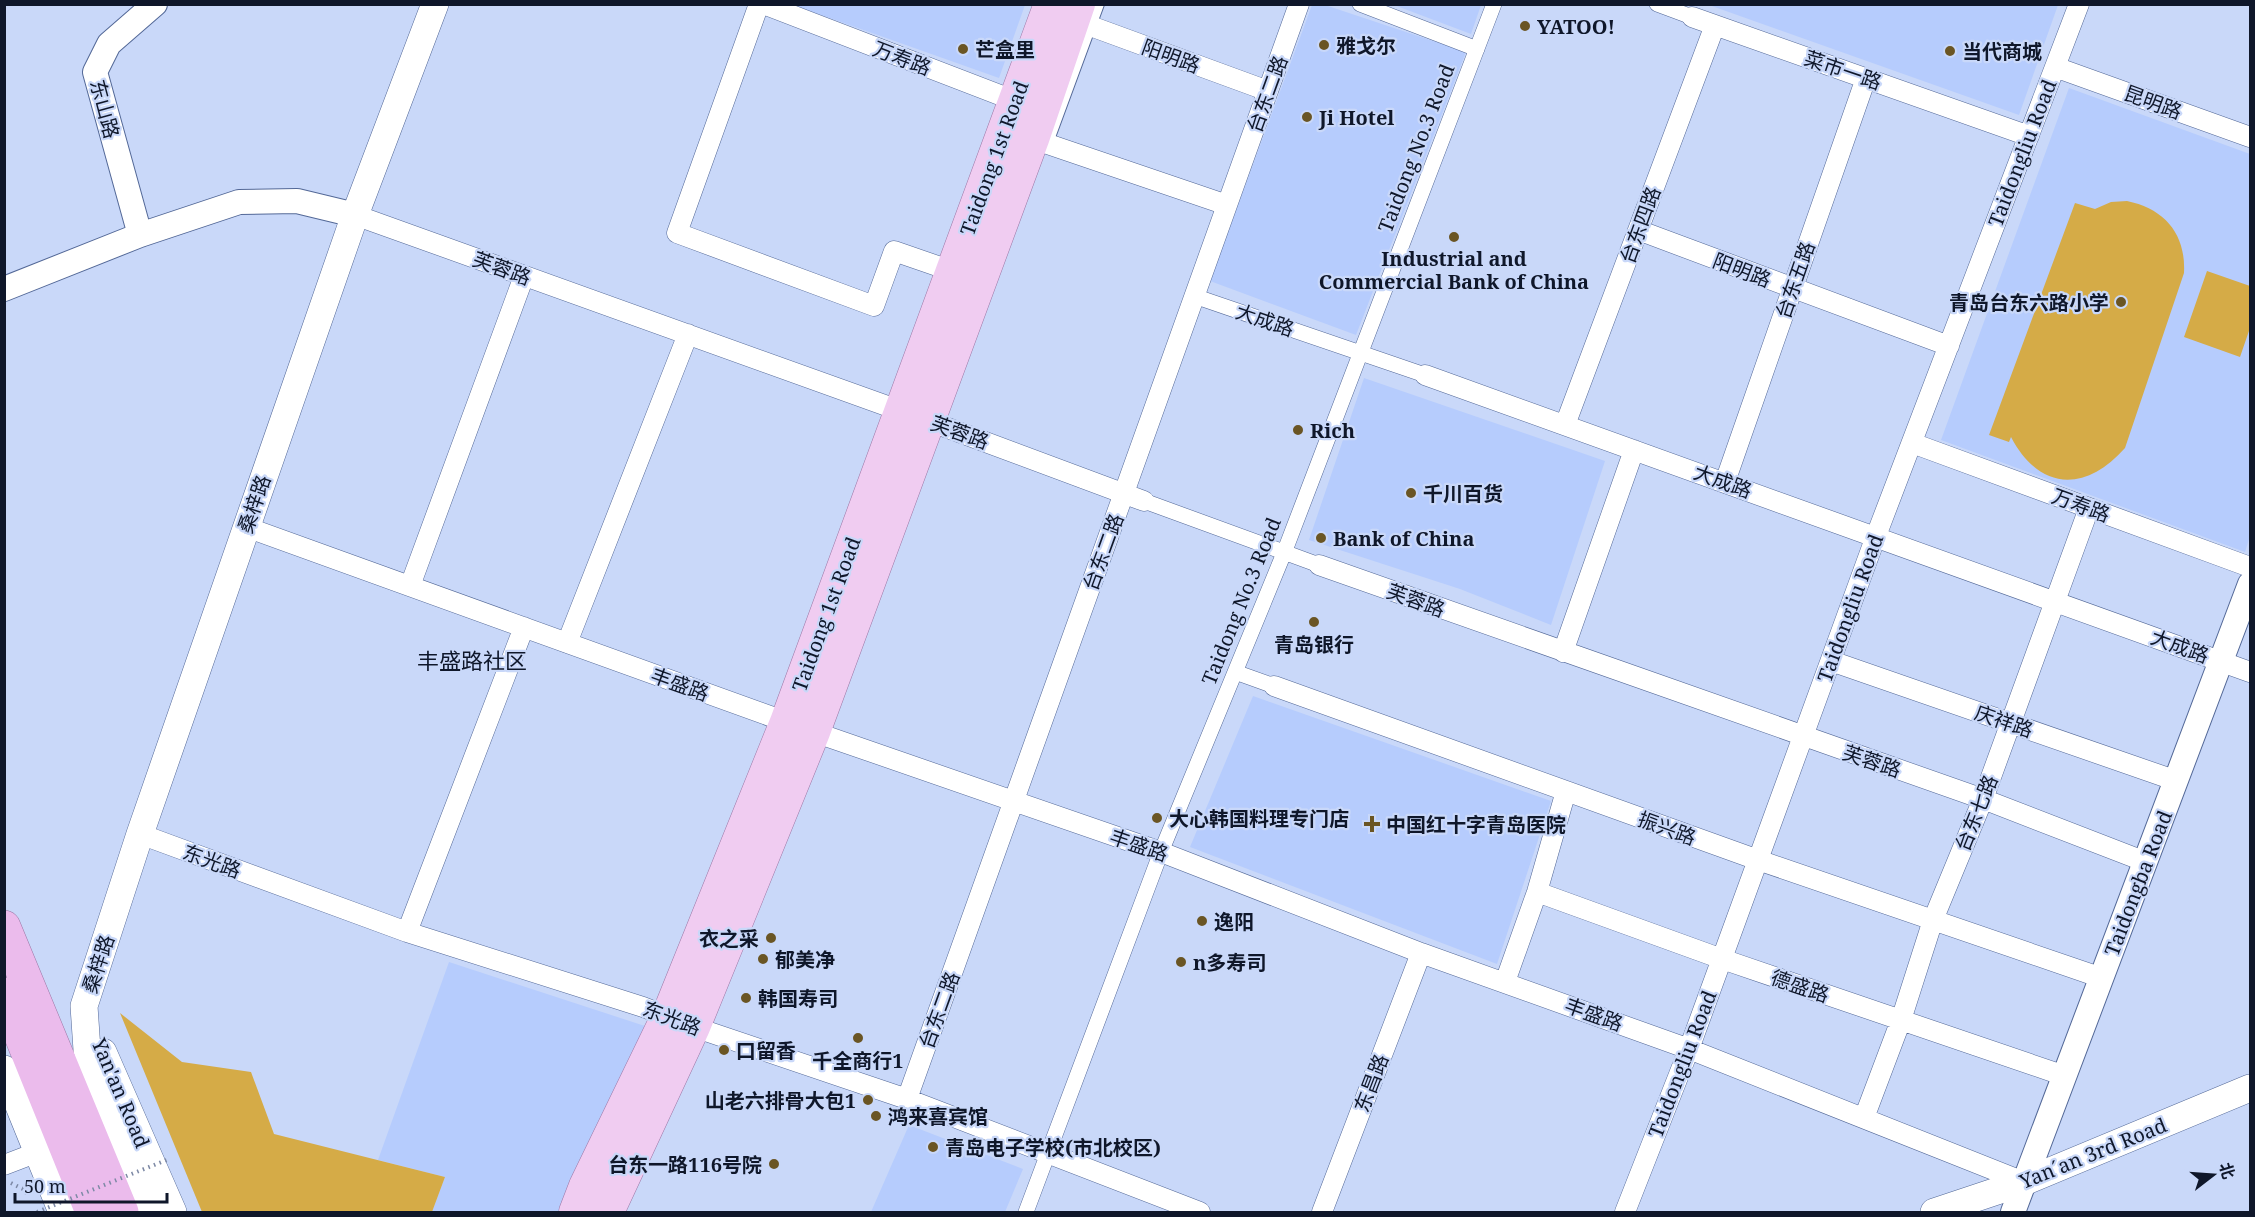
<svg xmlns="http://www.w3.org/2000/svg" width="2255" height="1217" viewBox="0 0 2255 1217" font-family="'Noto Serif','Noto Sans SC',serif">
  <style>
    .built { fill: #b6ccfd }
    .green { fill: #d5ab47 }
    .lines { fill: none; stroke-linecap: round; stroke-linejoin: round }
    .service-casing { stroke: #536897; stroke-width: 12 }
    .pedestrian-casing { stroke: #536897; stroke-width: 16 }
    .minor-casing { stroke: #536897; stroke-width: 21 }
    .tertiary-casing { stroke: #536897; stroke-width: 26 }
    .secondary-casing { stroke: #536897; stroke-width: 28 }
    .primary-casing { stroke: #9b77a5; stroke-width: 33 }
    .trunk-casing { stroke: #9b77a5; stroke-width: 34 }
    .path { stroke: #7d89a5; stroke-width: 4; stroke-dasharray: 1.5 4.5; stroke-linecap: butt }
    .service { stroke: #fff; stroke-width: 10 }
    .pedestrian { stroke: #fff; stroke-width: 15 }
    .minor { stroke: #fff; stroke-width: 20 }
    .tertiary { stroke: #fff; stroke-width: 24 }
    .secondary { stroke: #fff; stroke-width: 27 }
    .primary { stroke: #f0ccf1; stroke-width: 32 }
    .trunk { stroke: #ebbbec; stroke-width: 33 }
    .path-bridge { stroke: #7d89a5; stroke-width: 4; stroke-dasharray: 1.5 4.5; stroke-linecap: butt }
    .poi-dot { fill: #6a5524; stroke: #c9d8f9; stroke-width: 2 }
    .labels { text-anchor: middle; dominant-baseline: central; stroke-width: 4.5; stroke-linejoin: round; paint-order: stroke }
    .poi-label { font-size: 20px; font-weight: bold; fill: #0f172a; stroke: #c9d8f9; text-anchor: start }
    .street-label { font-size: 20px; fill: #0f172a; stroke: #c9d8f9 }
    .quarter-label { font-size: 22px; fill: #0f172a; stroke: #c9d8f9 }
  </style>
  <rect width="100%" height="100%" fill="#c9d8f9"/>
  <path class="built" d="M793,5H1025L999,78Z
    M1312,5H1325L1466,52L1356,335L1210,281Z
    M1394,5L1481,4V5L1471,34Z
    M1709,5H2058L2019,115Z
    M2069,88L2250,154V536L2245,552L1941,440Z
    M1364,378L1605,461L1551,625L1460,589L1309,540Z
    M1253,696L1551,801L1497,964L1190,847Z
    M449,962L651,1028L571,1212H432L445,1177L378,1160Z
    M909,1125L1023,1169L1005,1212H871Z"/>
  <path class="green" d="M2127,201C2165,209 2186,234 2184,273L2125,448C2086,492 2040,492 2011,437L2009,442L1989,435L2075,203L2095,209L2111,202Z
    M2207,271L2250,286V328L2240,357L2184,337Z
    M120,1013L182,1062L251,1072L274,1134L445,1177L432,1212H202Z"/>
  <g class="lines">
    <defs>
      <path id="service" d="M1046,148L1099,4"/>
      <path id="pedestrian" d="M1360,4L1477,49
        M1657,4L1692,17
        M1194,296L1425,375
        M1144,501L1319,565
        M1235,672L1274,686
        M1026,1212L1161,852L1284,553L1494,4"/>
      <path id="minor" d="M759,4L677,233L874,306L894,251L952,271
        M763,4L1023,104
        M1692,17L2029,136
        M1074,20L1268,91
        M2055,67L2250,137
        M1033,139L1227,205
        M355,215L929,421L1144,501
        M1638,230L1949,346
        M1425,375L2250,672
        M1565,425L1715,25
        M1912,443L2250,567
        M1725,482L1866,78
        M246,527L814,732L1161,852L1421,953L1689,1049L2024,1182
        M1319,565L1983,799L2146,862
        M410,586L524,276
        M567,643L688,334
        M1563,652L1634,450
        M1831,661L2177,781
        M1274,686L1758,860L2102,978
        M140,834L407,932L643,1007L694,1027L907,1099L1200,1212
        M1537,892L1722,959L2065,1076
        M407,932L524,627
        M1505,982L1537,892L1566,791
        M907,1099L1299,4
        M1864,1118L1901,1020L1933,920L1983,799L2089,508
        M4,1165L38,1152
        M1322,1212L1421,953
        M1625,1212L1689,1049L1876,536L2079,4"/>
      <path id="tertiary" d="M140,235L95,72L109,44L155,4
        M4,289L140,235L239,202L297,201L355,215
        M2013,1212L2250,584"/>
      <path id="secondary" d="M103,1052L173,1212
        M4,1069L62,1212
        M151,1212L96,1083L87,1050L84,1006L140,834L355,215L435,4
        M1934,1212L2024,1182L2250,1088"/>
      <path id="primary" d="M575,1212L585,1186L667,1017L786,722L1050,4
        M608,1212L694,1027L814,732L1033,139L1079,4"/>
      <path id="trunk" d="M4,927L122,1212
        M4,994L92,1212"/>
    </defs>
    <use href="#service" class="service-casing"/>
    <use href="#pedestrian" class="pedestrian-casing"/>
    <use href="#minor" class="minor-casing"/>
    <use href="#tertiary" class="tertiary-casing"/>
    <use href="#secondary" class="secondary-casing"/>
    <use href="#primary" class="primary-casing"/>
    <use href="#trunk" class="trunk-casing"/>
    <path class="path" d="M11,1183L23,1189L29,1196"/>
    <use href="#service" class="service"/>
    <use href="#pedestrian" class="pedestrian"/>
    <use href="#minor" class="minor"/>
    <use href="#tertiary" class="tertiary"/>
    <use href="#secondary" class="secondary"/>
    <use href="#primary" class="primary"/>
    <use href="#trunk" class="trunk"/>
    <path class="path-bridge" d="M37,1212L169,1159"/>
  </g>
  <g class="poi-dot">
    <circle cx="1525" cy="26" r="6"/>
    <circle cx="1324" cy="45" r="6"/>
    <circle cx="963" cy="49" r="6"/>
    <circle cx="1950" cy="51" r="6"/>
    <circle cx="1307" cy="117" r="6"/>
    <circle cx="1454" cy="237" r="6"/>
    <circle cx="2121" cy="302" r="6"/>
    <circle cx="1298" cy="430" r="6"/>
    <circle cx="1411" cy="493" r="6"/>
    <circle cx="1321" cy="538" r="6"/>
    <circle cx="1314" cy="622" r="6"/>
    <circle cx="1157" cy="818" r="6"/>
    <path d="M1369 815h6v6h6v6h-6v6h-6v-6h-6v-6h6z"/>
    <circle cx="1202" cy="921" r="6"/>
    <circle cx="771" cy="938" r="6"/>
    <circle cx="763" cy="959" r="6"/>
    <circle cx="1181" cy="962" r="6"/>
    <circle cx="746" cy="998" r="6"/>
    <circle cx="858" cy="1038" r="6"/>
    <circle cx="724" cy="1050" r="6"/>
    <circle cx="868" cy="1100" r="6"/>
    <circle cx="876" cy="1116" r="6"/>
    <circle cx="933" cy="1147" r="6"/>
    <circle cx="774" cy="1164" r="6"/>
  </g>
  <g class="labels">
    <g class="poi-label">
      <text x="1537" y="26">YATOO!</text>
      <text x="1336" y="45">雅戈尔</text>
      <text x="975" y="49">芒盒里</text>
      <text x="1962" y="51">当代商城</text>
      <text x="1319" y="117">Ji Hotel</text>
      <text x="1454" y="258" text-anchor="middle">Industrial and<tspan x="1454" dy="23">Commercial Bank of China</tspan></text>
      <text x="2109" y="302" text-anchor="end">青岛台东六路小学</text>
      <text x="1310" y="430">Rich</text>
      <text x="1423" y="493">千川百货</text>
      <text x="1333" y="538">Bank of China</text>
      <text x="1314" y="644" text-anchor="middle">青岛银行</text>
      <text x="1169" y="818">大心韩国料理专门店</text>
      <text x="1386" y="824">中国红十字青岛医院</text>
      <text x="1214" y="921">逸阳</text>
      <text x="759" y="938" text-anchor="end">衣之采</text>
      <text x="775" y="959">郁美净</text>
      <text x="1193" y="962">n多寿司</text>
      <text x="758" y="998">韩国寿司</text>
      <text x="736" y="1050">口留香</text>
      <text x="858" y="1060" text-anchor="middle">千全商行1</text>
      <text x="856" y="1100" text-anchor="end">山老六排骨大包1</text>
      <text x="888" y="1116">鸿来喜宾馆</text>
      <text x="945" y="1147">青岛电子学校(市北校区)</text>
      <text x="762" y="1164" text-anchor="end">台东一路116号院</text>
    </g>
    <g class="street-label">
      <text transform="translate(1171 56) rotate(20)">阳明路</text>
      <text transform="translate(902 58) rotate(21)">万寿路</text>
      <text transform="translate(1843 70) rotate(19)">菜市一路</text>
      <text transform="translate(1267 94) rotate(-70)">台东二路</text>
      <text transform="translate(2153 102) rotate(20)">昆明路</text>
      <text transform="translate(105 109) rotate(75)">东山路</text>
      <text transform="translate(1416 148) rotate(-69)">Taidong No.3 Road</text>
      <text transform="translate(2022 153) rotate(-69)">Taidongliu Road</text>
      <text transform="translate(994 158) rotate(-70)">Taidong 1st Road</text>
      <text transform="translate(1640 225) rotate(-70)">台东四路</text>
      <text transform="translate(502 268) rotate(20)">芙蓉路</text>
      <text transform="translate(1742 270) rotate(21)">阳明路</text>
      <text transform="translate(1795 280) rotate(-71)">台东五路</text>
      <text transform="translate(1265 320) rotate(19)">大成路</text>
      <text transform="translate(960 432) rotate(20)">芙蓉路</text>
      <text transform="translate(1723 481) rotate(20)">大成路</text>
      <text transform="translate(254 504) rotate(-71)">桑梓路</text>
      <text transform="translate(2081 505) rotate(20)">万寿路</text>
      <text transform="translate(1103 552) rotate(-70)">台东二路</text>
      <text transform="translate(1416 600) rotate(20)">芙蓉路</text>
      <text transform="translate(1241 601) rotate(-68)">Taidong No.3 Road</text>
      <text transform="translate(1850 608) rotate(-70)">Taidongliu Road</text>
      <text transform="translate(826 614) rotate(-70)">Taidong 1st Road</text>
      <text transform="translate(2180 646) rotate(20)">大成路</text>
      <text transform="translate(680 684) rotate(20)">丰盛路</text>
      <text transform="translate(2004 721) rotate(19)">庆祥路</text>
      <text transform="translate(1872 761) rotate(19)">芙蓉路</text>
      <text transform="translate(1976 813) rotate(-68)">台东七路</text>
      <text transform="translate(1667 828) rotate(20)">振兴路</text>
      <text transform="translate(1139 845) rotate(19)">丰盛路</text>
      <text transform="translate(212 861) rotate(20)">东光路</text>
      <text transform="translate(2138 883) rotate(-69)">Taidongba Road</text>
      <text transform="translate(98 964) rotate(-72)">桑梓路</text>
      <text transform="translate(1800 986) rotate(19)">德盛路</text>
      <text transform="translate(939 1010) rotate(-70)">台东二路</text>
      <text transform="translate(1594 1014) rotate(20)">丰盛路</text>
      <text transform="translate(672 1018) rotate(21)">东光路</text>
      <text transform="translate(1682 1064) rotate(-69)">Taidongliu Road</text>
      <text transform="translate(1371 1083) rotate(-69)">东昌路</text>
      <text transform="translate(121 1093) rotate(67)">Yan'an Road</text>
      <text transform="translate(2093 1153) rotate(-22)">Yan´an 3rd Road</text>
    </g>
    <g class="quarter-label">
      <text x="472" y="660">丰盛路社区</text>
    </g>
  </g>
  <rect width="2255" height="1217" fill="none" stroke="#0f172a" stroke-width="12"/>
  <g transform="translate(2213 1175) rotate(73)" stroke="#c9d8f9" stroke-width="4.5" paint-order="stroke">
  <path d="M0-4.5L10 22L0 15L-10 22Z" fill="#0f172a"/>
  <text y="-9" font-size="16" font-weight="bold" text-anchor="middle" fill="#0f172a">北</text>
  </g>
  <path d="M15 1193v9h152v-9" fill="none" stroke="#0f172a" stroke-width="3"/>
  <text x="24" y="1193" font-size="18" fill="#0f172a" stroke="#c9d8f9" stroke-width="4.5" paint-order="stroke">50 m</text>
</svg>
